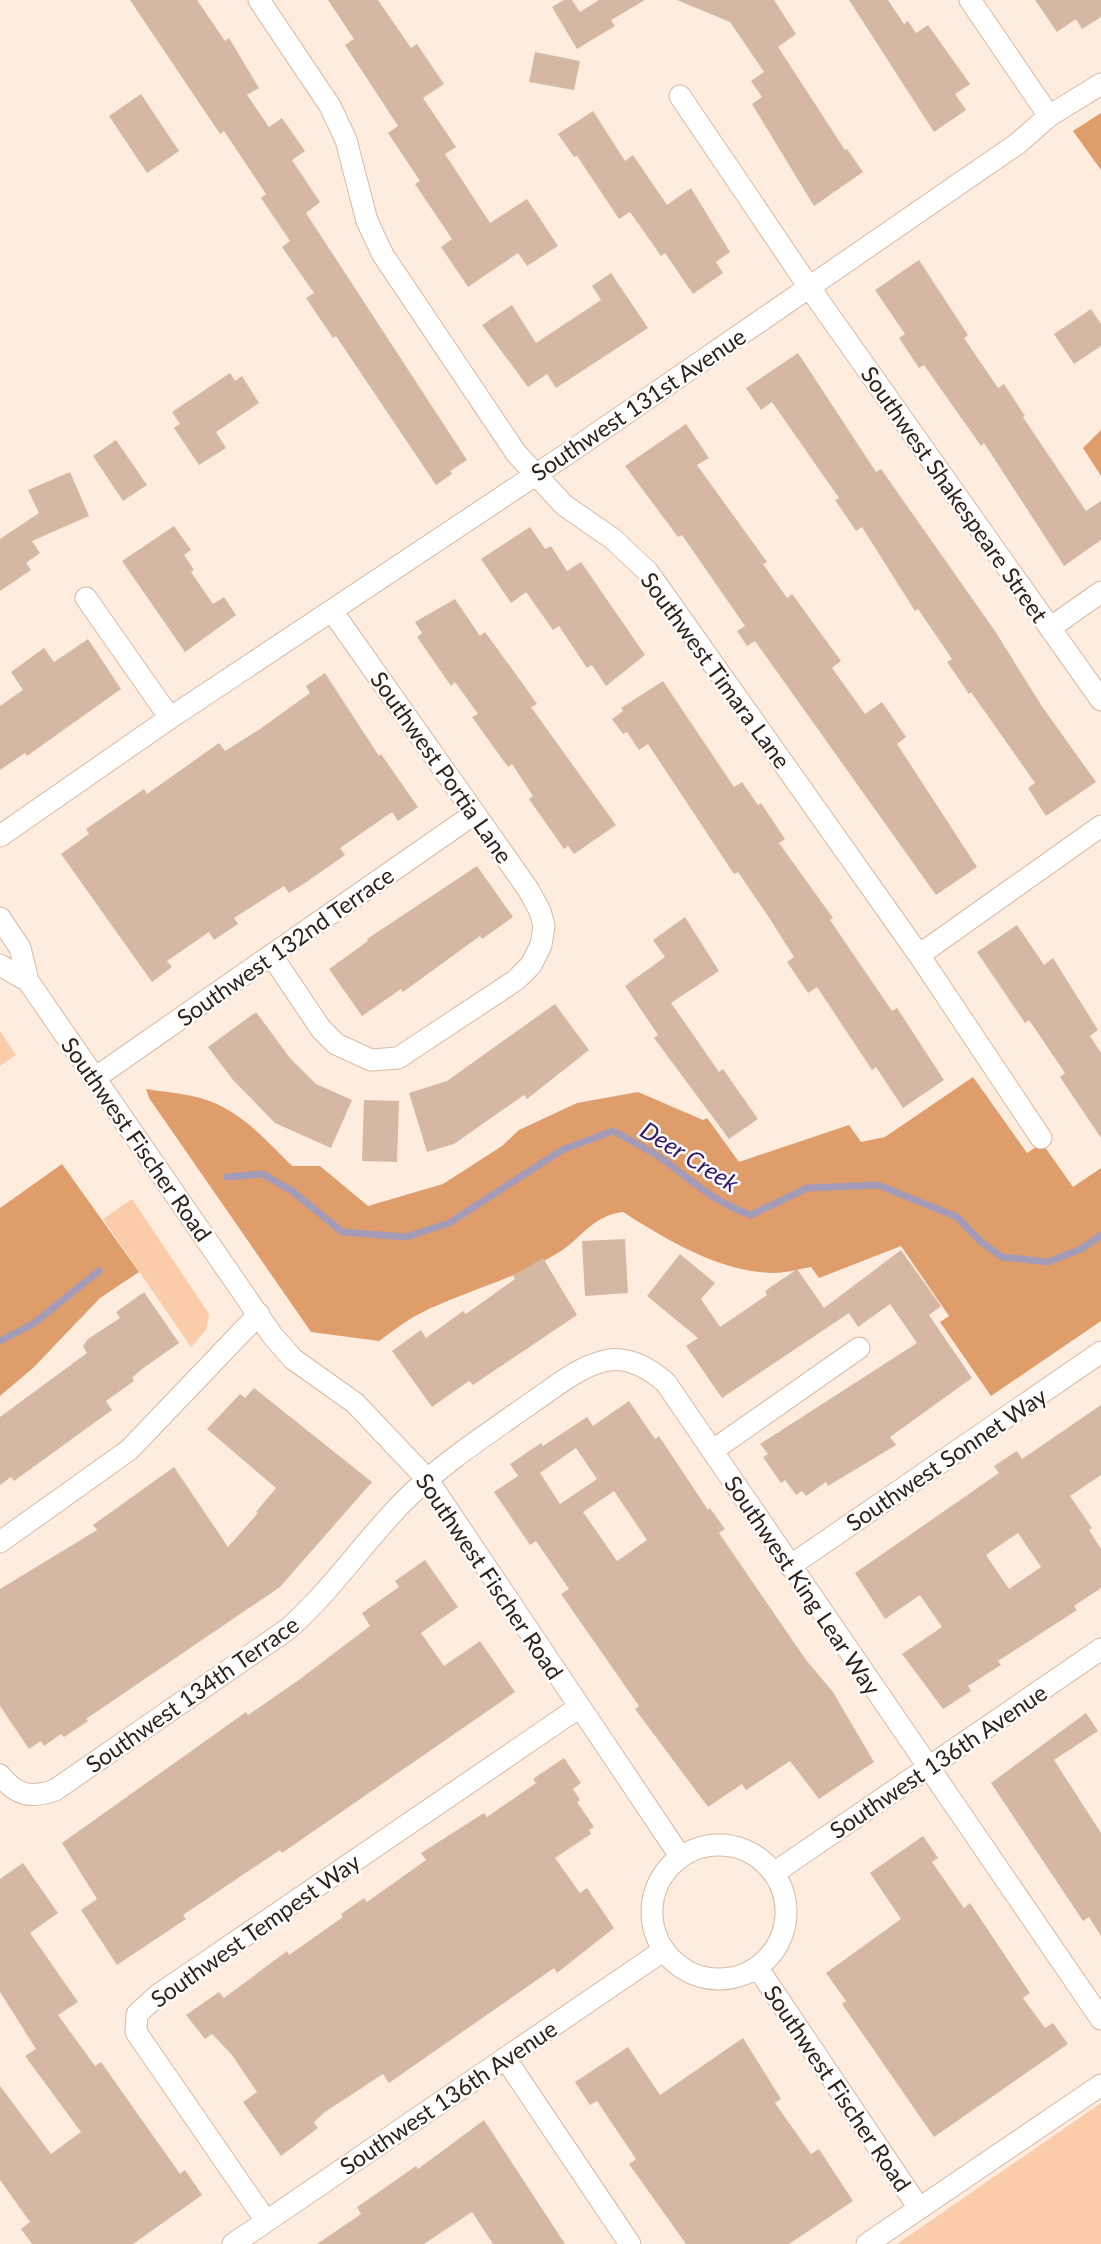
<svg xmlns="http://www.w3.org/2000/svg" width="1101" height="2244" viewBox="0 0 1101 2244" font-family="Lato,sans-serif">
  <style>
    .green { fill: #fbcca9 }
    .forest { fill: #de9d6b }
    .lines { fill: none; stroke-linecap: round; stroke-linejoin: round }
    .stream { stroke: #a49bb8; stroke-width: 7 }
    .building { fill: #d5b8a3; fill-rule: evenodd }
    .street-casing { stroke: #d7baa5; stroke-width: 23 }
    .street { stroke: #fff; stroke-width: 21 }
    .labels { text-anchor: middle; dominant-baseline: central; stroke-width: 5; stroke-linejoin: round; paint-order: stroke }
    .street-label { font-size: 23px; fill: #2e231b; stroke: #fdfdfd }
    .water-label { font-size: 24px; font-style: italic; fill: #331769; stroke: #fdfdfd }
  </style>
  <rect width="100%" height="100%" fill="#feecdf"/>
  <path class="green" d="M0,1031L16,1055L0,1066Z
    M132,1199L209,1314L206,1330L191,1347L103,1219Z
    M1101,2103V2244H897Z"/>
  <path class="forest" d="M1101,113V170L1073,131Z
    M1101,430V476L1083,448Z
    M973,1077L1027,1153L1042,1143L1073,1187L1101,1168V1321L991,1396L940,1322L949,1316L901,1246L819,1278L811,1267C799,1269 786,1273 773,1273C720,1272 667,1240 623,1212C594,1215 582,1237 561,1251C517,1279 464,1291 419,1314C405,1321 392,1332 379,1341L311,1332L149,1098L146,1089C163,1092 183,1093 200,1098C238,1108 265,1139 292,1166H320L368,1206L443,1184L502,1146L519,1130L577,1103L638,1092L703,1120L707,1118L739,1162L849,1125L861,1142L885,1137Z
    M62,1164L139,1272L100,1298L33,1368L0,1396V1208Z"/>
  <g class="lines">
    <path class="stream" d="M227,1177L263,1174L292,1191L342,1232L406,1237L449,1223L562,1150L613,1131C629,1140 647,1148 662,1159C693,1181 713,1202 751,1215L807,1188L878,1185L957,1217L981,1242L1002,1257L1048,1262L1081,1249L1101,1235
      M0,1341L33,1324L99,1271"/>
  </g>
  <path class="building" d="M130,0H197L225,41L229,38L259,88L247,95L269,127L282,118L305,151L292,160L320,202L306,213L467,460L450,471L452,474L436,485L336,336L333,338L306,298L314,293L282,247L290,241L261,198L266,194L224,131L220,134Z
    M328,0H378L411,48L417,44L444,84L423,98L456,147L445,154L490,223L527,199L558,246L527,266L518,253L468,287L441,247L452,239L415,184L420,181L388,133L398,126L345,45L354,39Z
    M564,0H572L580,12L599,0H645L611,20L615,26L577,49L552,7Z
    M677,0H774L796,34L778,47L845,150L847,149L863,172L814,206L752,104L762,97L751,81L764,72L730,22Z
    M849,0H888L904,24L908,21L916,33L928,25L970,84L955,94L966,110L934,132Z
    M1035,0H1101V17L1082,29L1076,19L1057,32Z
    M535,52L580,61L574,90L529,82Z
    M141,94L179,151L147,173L109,116Z
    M593,111L625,161L633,155L667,205L691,188L730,252L716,262L723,273L693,294L665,253L661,256L630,212L619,219L577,156L574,157L558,134Z
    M919,260L968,335L964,338L998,388L1004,384L1025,416L1023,417L1086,511L1101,501V540L1064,566L984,443L981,446L924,365L919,368L899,338L905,334L875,290Z
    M611,273L648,328L556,388L547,374L528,387L482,325L512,305L536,343L601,300L592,286Z
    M1091,309L1101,324V346L1074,364L1054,334Z
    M798,353L876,472L881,469L995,631L1041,705L1096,782L1046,816L1028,788L1035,783L971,692L969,694L947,662L952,659L918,609L915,611L862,527L856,531L835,500L839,498L772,402L761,410L746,388Z
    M230,373L235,381L242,376L259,403L216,432L226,448L199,465L174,428L180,424L172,412Z
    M686,424L709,458L697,465L767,562L763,564L787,598L792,594L841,661L832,668L865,714L882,702L906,737L897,744L977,867L936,895L755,641L747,646L737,631L745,626L682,535L678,537L625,466Z
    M116,440L147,485L123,501L93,456Z
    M70,472L89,516L32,541L40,553L26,563L31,570L0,591V539L39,513L28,490Z
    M174,526L191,550L184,555L194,570L191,572L213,604L224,597L236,615L185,652L122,561Z
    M530,527L545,549L551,546L567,571L581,562L645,655L606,686L592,665L587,668L559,626L553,630L526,592L511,603L481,559Z
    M455,599L480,636L485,632L515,673L537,704L531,707L616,825L574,854L568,846L564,849L529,799L533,796L512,764L508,767L472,717L478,714L455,682L451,686L417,637L422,633L415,622Z
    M88,639L121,689L27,756L25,753L0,770V706L23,690L11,672L44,648L54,662Z
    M325,673L379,756L381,754L418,807L398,821L392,812L340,848L345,855L308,881L289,893L284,886L234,918L238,924L214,940L209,932L167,961L172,967L152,982L61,854L89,834L86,829L144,789L147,794L219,743L225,751L260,729L310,693L306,686Z
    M663,681L734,787L742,782L758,805L761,803L785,839L779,843L833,918L830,920L892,1011L897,1008L944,1080L903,1108L876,1067L872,1070L817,987L808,993L787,962L794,957L768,916L738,872L734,874L648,744L639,750L627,732L623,734L612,719L623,711L621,708Z
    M477,866L513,917L482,939L480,936L403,992L401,989L362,1016L329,969L368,941L367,939Z
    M685,917L719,971L671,1003L719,1072L723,1069L758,1119L729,1139L654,1038L658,1035L625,986L665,957L653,940Z
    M1017,925L1044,965L1053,958L1098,1030L1090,1036L1101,1053V1138L1060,1077L1065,1073L1029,1020L1025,1023L977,952Z
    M555,1004L589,1050L527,1099L524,1095L454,1144L427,1152L409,1093L447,1081Z
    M256,1012L290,1058L316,1084L352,1100L331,1148L275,1123L233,1080L208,1047Z
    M364,1100L399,1101L397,1162L362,1161Z
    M625,1239L628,1293L585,1296L582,1241Z
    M901,1250L941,1306L929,1315L972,1378L890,1437L896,1445L828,1486L826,1482L806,1496L802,1491L796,1495L785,1480L781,1483L763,1457L768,1454L760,1444L917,1343L890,1304L858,1327L849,1313L722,1398L686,1346L698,1338L647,1296L680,1254L715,1283L701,1299L720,1327L767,1295L765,1291L797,1269L824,1308Z
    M543,1258L577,1315L473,1385L469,1381L432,1407L392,1351L421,1330L426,1338L463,1311L466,1314L515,1279L513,1276Z
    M144,1292L179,1343L142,1369L132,1378L134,1381L106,1401L112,1410L14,1481L11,1477L0,1485V1417L87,1353L83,1346L88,1339L120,1318L116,1312Z
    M254,1388L372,1482L280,1587L86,1719L88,1721L64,1737L61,1734L44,1746L41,1741L29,1749L0,1706V1589L97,1530L93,1525L174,1467L228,1547L258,1513L256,1512L276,1488L207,1429L240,1394L245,1398Z
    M629,1401L655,1439L659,1436L708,1510L710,1508L725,1529L719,1533L806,1660L833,1692L874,1762L819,1799L790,1761L746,1790L742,1784L708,1807L635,1709L639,1706L561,1594L569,1589L536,1541L530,1545L494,1492L518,1476L510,1464L541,1443L543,1446L587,1417L593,1426ZM576,1448L597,1479L560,1504L540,1473ZM614,1491L647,1540L617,1561L583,1512Z
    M1101,1405V1475L1070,1496L1092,1528L1089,1530L1101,1549V1588L1074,1606L1077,1610L998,1661L1001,1665L968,1686L971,1691L943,1709L902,1654L942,1627L920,1595L885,1619L855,1573L999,1473L994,1466L1017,1451L1022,1459ZM1018,1533L1041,1567L1009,1589L986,1555Z
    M425,1560L458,1607L421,1633L444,1666L480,1641L515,1692L282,1853L280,1850L183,1915L186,1919L117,1965L81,1910L97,1899L62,1843L246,1712L248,1715L296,1682L370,1626L362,1613L399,1587L395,1581Z
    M1086,1713L1098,1731L1054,1760L1101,1833V1936L1089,1917L1083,1921L991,1783Z
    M564,1758L581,1783L573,1789L580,1800L577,1802L594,1827L589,1830L591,1834L555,1858L580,1893L587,1888L614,1928L557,1973L554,1968L389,2083L383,2074L325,2112L314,2122L318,2128L281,2156L243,2102L257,2092L232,2055L212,2034L205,2039L186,2015L219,1992L224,1998L287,1951L289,1955L343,1917L341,1914L364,1898L367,1902L426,1860L421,1853L484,1813L487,1817L536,1783L533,1779Z
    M923,1836L938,1858L932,1862L964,1908L970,1903L1030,1993L1023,1998L1045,2028L1053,2023L1068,2044L934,2137L842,2004L846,2001L826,1973L901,1919L870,1873Z
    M23,1863L58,1913L30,1933L78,2002L58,2015L95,2066L101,2062L180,2174L185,2170L202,2195L133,2244H32L21,2229L30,2222L0,2180V2086L51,2154L81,2132L25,2056L36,2049L0,1992V1879Z
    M743,2038L781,2099L775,2103L811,2154L819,2149L853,2201L789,2244H686L629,2164L636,2159L597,2101L590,2105L575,2082L628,2047L660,2095Z
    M484,2120L565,2244H493L472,2212L424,2244H317L361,2214L357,2207L416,2166L418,2169Z"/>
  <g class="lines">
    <defs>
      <path id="street" d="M259,0L330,106L346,140L367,221L383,255L516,453L564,505L613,539L648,572L919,955L1041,1138
        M970,0L1049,116
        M680,96L809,287L1101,700
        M86,598L170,718
        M1050,628L1101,592
        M0,836L170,718L567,454L1017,144L1049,116L1101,84
        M0,918L20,948L28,981L272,1335L293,1359L355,1403L427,1479L680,1856
        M919,955L1101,826
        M272,956L321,1029L336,1044L371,1060L398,1058L516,980L531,965L541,945L544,926L540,911L528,889L332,611
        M0,965L28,981
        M95,1078L474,814
        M712,1451L859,1348
        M0,1542L129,1450L259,1314
        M790,1566L1101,1352
        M0,1775C16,1795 30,1799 55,1790L288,1629C331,1591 363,1543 403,1502C442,1463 489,1433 534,1401C557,1386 580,1365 609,1360C631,1357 650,1369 666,1383L1101,2019
        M652 1912a67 67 0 1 1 134 0a67 67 0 1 1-134 0Z
        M774,1873L1101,1649
        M757,1967L919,2208
        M505,2058L630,2244
        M266,2221L136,2032L137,2014L158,1995L578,1708
        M233,2244L664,1950
        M867,2244L1101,2085"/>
    </defs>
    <use href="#street" class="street-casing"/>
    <use href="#street" class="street"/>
  </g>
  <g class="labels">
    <g class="street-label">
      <text transform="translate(638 404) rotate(-34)">Southwest 131st Avenue</text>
      <text transform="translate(955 494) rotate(55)">Southwest Shakespeare Street</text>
      <text transform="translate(716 670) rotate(54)">Southwest Timara Lane</text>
      <text transform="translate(442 767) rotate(55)">Southwest Portia Lane</text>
      <text transform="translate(285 946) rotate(-35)">Southwest 132nd Terrace</text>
      <text transform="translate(137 1139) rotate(55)">Southwest Fischer Road</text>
      <text transform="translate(946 1459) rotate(-34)">Southwest Sonnet Way</text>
      <text transform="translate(490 1576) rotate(56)">Southwest Fischer Road</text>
      <text transform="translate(803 1585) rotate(56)">Southwest King Lear Way</text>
      <text transform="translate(192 1694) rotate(-35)">Southwest 134th Terrace</text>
      <text transform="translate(938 1761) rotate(-34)">Southwest 136th Avenue</text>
      <text transform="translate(255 1930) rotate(-35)">Southwest Tempest Way</text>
      <text transform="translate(838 2088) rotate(56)">Southwest Fischer Road</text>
      <text transform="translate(448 2097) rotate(-34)">Southwest 136th Avenue</text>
    </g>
    <g class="water-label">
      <text transform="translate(690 1156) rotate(32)">Deer Creek</text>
    </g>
  </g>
</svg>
